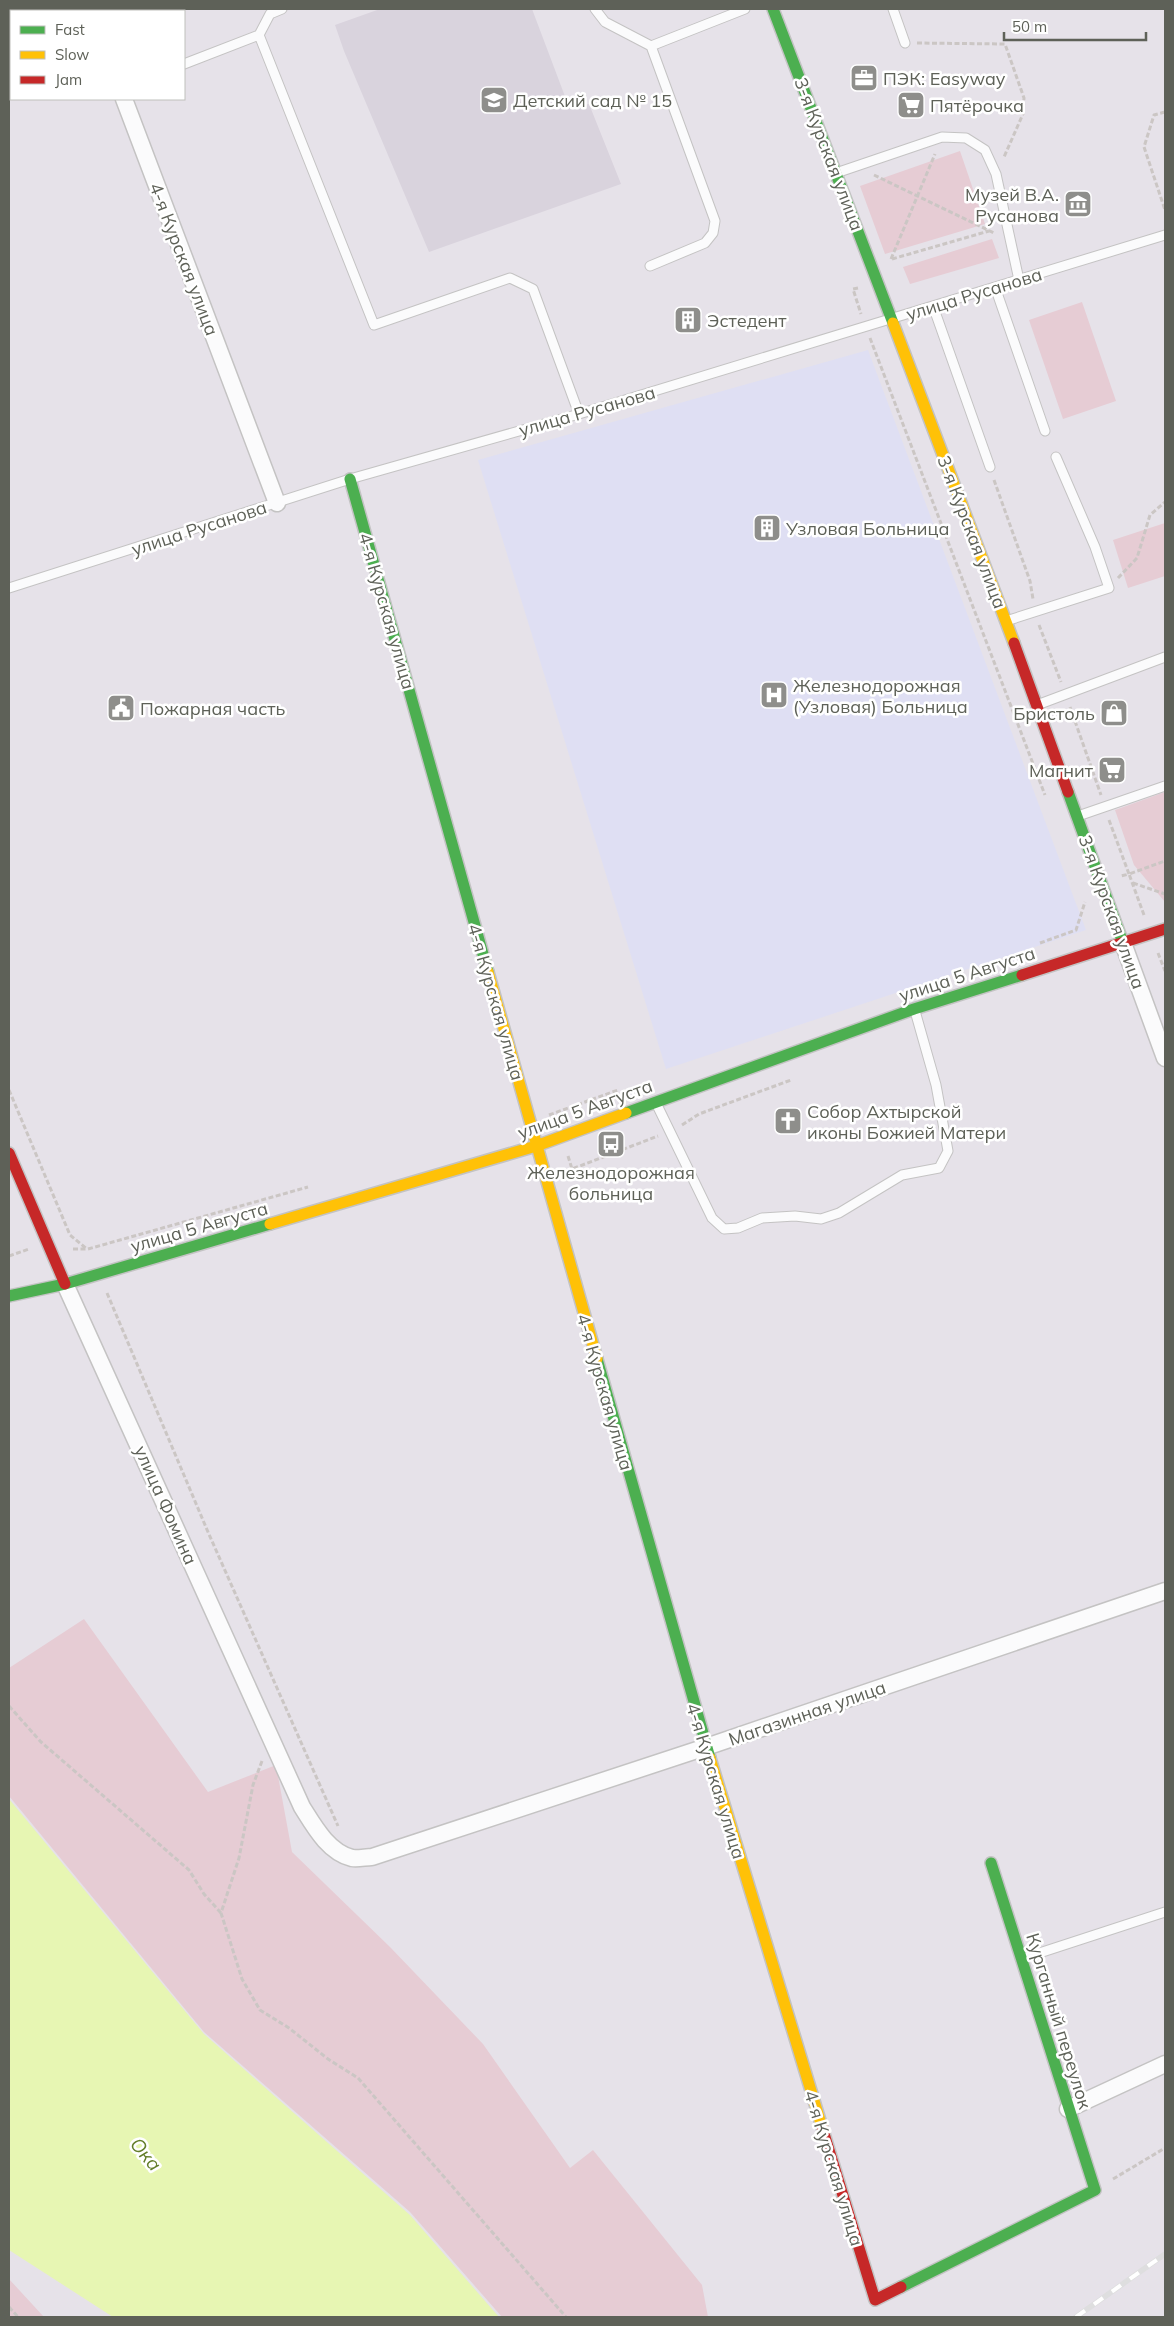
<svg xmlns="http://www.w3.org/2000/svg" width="1174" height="2326" viewBox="0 0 1174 2326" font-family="Mulish,sans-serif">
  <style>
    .education { fill: #d9d3dd }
    .medical { fill: #dfdff3 }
    .green { fill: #e6ccd4 }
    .water { fill: #e7f6b3 }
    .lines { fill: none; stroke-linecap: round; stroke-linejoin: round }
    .lane-casing { stroke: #c4c3c3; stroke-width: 11 }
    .street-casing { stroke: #c4c3c3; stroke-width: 19 }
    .fast-casing { stroke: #c3c3c3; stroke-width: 14 }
    .slow-casing { stroke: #c3c3c3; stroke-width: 14 }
    .jam-casing { stroke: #c3c3c3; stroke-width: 14 }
    .path { stroke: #cbc6c4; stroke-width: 3; stroke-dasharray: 5 2.5; stroke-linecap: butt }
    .lane { stroke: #fbfbfc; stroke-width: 9 }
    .street { stroke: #fbfbfc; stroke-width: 16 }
    .fast { stroke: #4caf50; stroke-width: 11 }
    .slow { stroke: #ffc107; stroke-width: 11 }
    .jam { stroke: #c62828; stroke-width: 11 }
    .rail-casing { stroke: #dededf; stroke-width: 5.5 }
    .rail { stroke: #fff; stroke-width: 4; stroke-dasharray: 11; stroke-linecap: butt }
    .labels { text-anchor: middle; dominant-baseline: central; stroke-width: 5; stroke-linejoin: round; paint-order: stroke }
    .poi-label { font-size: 18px; fill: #5e6158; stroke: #fff; text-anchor: start }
    .street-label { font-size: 18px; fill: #5e6158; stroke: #fff }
    .water-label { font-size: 19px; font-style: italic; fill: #637e2a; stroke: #fff }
  </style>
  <rect width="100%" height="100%" fill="#e6e2e9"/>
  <path class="education" d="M380,9H532L569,107L589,104L621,184L429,252L344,51L335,25Z"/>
  <path class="medical" d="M868,350L1086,930L666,1069L478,460Z"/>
  <path class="green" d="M960,151L985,224L885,254L860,186Z
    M992,239L999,258L910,284L903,267Z
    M1082,302L1116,401L1063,419L1029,320Z
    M1165,523V576L1128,588L1113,540Z
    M1165,792V902L1134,865L1115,810Z
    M84,1619L208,1792L276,1765L292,1852L390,1947L483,2044L570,2168L593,2150L702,2285L708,2317H502L410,2212L204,2032L9,1796V1668Z
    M9,2279L44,2317H9Z"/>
  <path class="water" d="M9,1799L204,2034L410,2215L499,2317H113L9,2250Z"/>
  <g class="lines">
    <defs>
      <path id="lane" d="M595,9L605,22L651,46L745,9
        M893,9L905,43
        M259,35L374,325L510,278L533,289L579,414
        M184,64L259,35L270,14L282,9
        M836,173L942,137L966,138L985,150L996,174L1019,280
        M650,266L705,243L713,233L715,221L651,46
        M995,287L1045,431
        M933,306L990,467
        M9,588L350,479L579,414L1165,235
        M1006,621L1109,588L1095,547L1056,457
        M1037,705L1165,657
        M1078,816L1165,786
        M657,1105L712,1218L724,1229L738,1228L762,1218L795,1216L821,1219L839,1213L902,1175L939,1168L948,1151L936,1085L915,1011
        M1021,1959L1165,1912"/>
      <path id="street" d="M88,9L89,11
        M124,99L277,503
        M1123,943L1165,1058
        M65,1284L302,1807C314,1826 328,1852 352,1858C358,1859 366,1857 372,1857L706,1747L1165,1591
        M1068,2109L1165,2064"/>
      <path id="fast" d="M773,9L893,323
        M350,479L488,972
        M1068,792L1123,943
        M626,1113L914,1009L1022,975
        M9,1296L65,1284L270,1224
        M597,1359L710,1758
        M901,2287L1095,2190L991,1863"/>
      <path id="slow" d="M893,323L1014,643
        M488,972L597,1359
        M270,1224L536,1146L626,1113
        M710,1758L822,2127"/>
      <path id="jam" d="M1014,643L1068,792
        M1022,975L1165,929
        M9,1153L65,1284
        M822,2127L875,2300L901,2287"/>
    </defs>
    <use href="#lane" class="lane-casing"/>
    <use href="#street" class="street-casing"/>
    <use href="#fast" class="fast-casing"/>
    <use href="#slow" class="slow-casing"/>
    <use href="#jam" class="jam-casing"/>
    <path class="path" d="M917,43L1005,44L1024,98L1023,114L1004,157
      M1165,112L1154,115L1144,147L1165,210
      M874,175L994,233
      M891,259L935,154
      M892,259L989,231
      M858,288L853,289L861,314
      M870,338L1045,795
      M994,480L1030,581L1033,599
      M1118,578L1137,558L1150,515L1165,502
      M1039,625L1061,682
      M1070,707L1101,795
      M1109,820L1129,874L1121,876
      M1133,883L1165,894
      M1144,915L1129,874L1165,861
      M1040,943L1076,930L1085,902
      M1158,953L1165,971
      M9,1090L70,1235L87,1249
      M549,1115L618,1090
      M682,1125L699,1114L791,1080
      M568,1156L572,1169L658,1136
      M73,1249H88L308,1187
      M9,1256L29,1249
      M107,1293L208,1532L338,1826
      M9,1706L41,1742L189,1870L204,1894L221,1913
      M262,1761L253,1785L239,1858L221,1913L242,1979L260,2010L289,2028L328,2059L358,2078L566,2317
      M1113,2179L1165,2148
      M9,2307L18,2317"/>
    <use href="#lane" class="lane"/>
    <use href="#street" class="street"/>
    <use href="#fast" class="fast"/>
    <use href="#slow" class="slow"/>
    <use href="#jam" class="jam"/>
    <defs>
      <path id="rail" d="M1076,2317L1165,2254"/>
    </defs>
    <use href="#rail" class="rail-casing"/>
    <use href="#rail" class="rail"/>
  </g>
  <defs>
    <symbol id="office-square" viewBox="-11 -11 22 22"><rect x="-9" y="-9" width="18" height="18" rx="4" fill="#8e8e8b" stroke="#fff"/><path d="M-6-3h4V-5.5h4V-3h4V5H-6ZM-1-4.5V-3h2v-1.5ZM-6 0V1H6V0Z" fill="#fff"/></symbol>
    <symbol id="school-square" viewBox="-11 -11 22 22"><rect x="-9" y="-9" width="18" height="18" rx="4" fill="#8e8e8b" stroke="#fff"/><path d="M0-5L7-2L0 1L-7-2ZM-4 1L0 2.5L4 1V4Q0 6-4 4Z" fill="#fff"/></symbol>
    <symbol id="supermarket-square" viewBox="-11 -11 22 22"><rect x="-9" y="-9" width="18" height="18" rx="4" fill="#8e8e8b" stroke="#fff"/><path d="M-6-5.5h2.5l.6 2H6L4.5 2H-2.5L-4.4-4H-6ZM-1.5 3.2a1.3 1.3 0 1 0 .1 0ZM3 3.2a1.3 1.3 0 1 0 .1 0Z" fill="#fff"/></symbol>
    <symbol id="museum-square" viewBox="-11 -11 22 22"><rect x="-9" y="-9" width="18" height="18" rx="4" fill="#8e8e8b" stroke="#fff"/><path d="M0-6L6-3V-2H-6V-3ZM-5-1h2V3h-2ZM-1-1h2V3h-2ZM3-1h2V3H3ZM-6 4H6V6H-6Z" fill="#fff"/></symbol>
    <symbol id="building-square" viewBox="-11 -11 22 22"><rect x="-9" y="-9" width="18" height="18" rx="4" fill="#8e8e8b" stroke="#fff"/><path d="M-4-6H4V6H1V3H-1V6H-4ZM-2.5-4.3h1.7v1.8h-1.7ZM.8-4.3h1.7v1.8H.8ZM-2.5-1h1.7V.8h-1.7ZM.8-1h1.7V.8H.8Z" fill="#fff"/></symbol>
    <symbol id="hospital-square" viewBox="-11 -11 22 22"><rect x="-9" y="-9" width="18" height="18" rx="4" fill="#8e8e8b" stroke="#fff"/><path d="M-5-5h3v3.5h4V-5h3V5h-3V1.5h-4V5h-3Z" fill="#fff"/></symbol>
    <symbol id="civic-square" viewBox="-11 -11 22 22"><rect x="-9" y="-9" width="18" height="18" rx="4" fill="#8e8e8b" stroke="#fff"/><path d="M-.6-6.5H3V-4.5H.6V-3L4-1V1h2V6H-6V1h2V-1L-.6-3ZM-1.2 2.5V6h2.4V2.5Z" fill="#fff"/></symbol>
    <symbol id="shop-square" viewBox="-11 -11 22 22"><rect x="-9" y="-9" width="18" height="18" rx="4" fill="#8e8e8b" stroke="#fff"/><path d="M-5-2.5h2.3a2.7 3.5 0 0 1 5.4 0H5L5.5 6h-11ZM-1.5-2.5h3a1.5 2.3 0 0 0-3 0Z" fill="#fff"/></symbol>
    <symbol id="church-square" viewBox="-11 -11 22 22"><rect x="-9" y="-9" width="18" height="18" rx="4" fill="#8e8e8b" stroke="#fff"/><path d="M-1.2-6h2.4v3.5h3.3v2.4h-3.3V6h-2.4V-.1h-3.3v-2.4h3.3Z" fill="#fff"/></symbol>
    <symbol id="bus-square" viewBox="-11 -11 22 22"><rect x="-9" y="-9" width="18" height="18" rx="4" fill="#8e8e8b" stroke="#fff"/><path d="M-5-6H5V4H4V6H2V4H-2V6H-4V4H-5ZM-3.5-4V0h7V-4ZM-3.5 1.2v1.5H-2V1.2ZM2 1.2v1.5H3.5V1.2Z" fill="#fff"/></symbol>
  </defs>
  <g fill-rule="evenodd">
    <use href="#office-square" x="848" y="62" width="32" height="32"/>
    <use href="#school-square" x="478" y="84" width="32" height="32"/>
    <use href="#supermarket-square" x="895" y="89" width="32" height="32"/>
    <use href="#museum-square" x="1062" y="188" width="32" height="32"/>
    <use href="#building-square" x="672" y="304" width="32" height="32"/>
    <use href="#building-square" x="751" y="512" width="32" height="32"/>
    <use href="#hospital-square" x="758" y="679" width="32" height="32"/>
    <use href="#civic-square" x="105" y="692" width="32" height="32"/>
    <use href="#shop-square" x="1098" y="697" width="32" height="32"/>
    <use href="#supermarket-square" x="1096" y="754" width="32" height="32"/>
    <use href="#church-square" x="772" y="1105" width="32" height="32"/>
    <use href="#bus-square" x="595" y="1128" width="32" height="32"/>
  </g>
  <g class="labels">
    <g class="poi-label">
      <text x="883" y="78">ПЭК: Easyway</text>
      <text x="513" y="100">Детский сад № 15</text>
      <text x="930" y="105">Пятёрочка</text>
      <text x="1059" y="194" text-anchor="end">Музей В.А.<tspan x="1059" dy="21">Русанова</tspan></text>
      <text x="707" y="320">Эстедент</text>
      <text x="786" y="528">Узловая Больница</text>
      <text x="793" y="685">Железнодорожная<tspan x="793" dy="21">(Узловая) Больница</tspan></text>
      <text x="140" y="708">Пожарная часть</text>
      <text x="1095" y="713" text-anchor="end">Бристоль</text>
      <text x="1093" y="770" text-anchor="end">Магнит</text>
      <text x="807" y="1111">Собор Ахтырской<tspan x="807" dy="21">иконы Божией Матери</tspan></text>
      <text x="611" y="1172" text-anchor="middle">Железнодорожная<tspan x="611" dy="21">больница</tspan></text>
    </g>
    <g class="street-label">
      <text transform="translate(829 154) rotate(69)">3-я Курская улица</text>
      <text transform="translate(184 259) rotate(69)">4-я Курская улица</text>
      <text transform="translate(974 294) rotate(-17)">улица Русанова</text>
      <text transform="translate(587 411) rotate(-16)">улица Русанова</text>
      <text transform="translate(199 528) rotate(-18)">улица Русанова</text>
      <text transform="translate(972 532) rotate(69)">3-я Курская улица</text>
      <text transform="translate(387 611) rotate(74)">4-я Курская улица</text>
      <text transform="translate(1112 912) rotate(70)">3-я Курская улица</text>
      <text transform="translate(967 974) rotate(-18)">улица 5 Августа</text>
      <text transform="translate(496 1002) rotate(74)">4-я Курская улица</text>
      <text transform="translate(585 1109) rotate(-20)">улица 5 Августа</text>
      <text transform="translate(199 1227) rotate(-16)">улица 5 Августа</text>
      <text transform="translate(605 1392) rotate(74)">4-я Курская улица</text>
      <text transform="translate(166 1505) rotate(66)">улица Фомина</text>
      <text transform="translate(807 1713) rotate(-19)">Магазинная улица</text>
      <text transform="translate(716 1781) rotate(73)">4-я Курская улица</text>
      <text transform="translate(1059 2021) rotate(73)">Курганный переулок</text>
      <text transform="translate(834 2168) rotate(73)">4-я Курская улица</text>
    </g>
    <g class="water-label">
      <text transform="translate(146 2154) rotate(50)">Ока</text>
    </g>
  </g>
  <rect width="1174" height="2326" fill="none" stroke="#5e6158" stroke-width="20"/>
  <rect x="10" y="10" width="175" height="90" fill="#ffffff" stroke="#bfc0bc"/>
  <rect x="20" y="26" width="25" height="8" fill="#4caf50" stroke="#bfc0bc"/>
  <text x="55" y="35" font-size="15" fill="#5e6158">Fast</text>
  <rect x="20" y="51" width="25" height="8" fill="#ffc107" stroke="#bfc0bc"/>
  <text x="55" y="60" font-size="15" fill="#5e6158">Slow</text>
  <rect x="20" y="76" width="25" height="8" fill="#c62828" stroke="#bfc0bc"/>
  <text x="55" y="85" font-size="15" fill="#5e6158">Jam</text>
  <path d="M1004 32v8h142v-8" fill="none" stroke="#5e6158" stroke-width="2.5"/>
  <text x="1012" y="32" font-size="15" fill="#5e6158" stroke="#ffffff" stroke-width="4" paint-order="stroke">50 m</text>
</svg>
